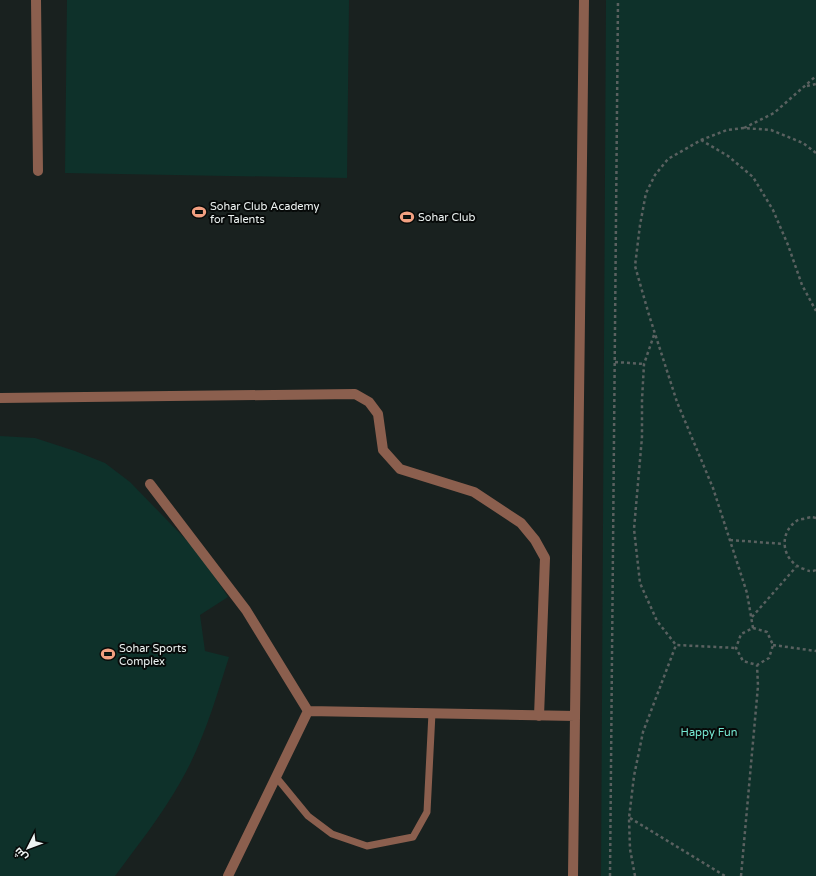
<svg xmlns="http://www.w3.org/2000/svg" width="816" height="876" viewBox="0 0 816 876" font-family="'Varela Round',Cairo,sans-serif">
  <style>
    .green { fill: #0e312a }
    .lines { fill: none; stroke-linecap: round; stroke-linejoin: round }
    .path { stroke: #5a6160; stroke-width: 2.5; stroke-dasharray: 3 3; stroke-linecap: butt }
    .lane { stroke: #8b5f4e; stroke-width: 7 }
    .street { stroke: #8b5f4e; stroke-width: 10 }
    .labels { text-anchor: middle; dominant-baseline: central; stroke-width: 4; stroke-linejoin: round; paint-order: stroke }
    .poi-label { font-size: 11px; fill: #edf3f2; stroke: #070a09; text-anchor: start }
    .park-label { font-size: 11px; fill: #77ebd5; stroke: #070a09 }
  </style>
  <rect width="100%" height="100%" fill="#19211f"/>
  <path class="green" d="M67,0H349L347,178L65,173Z
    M606,0H816V876H601Z
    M0,436L35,438L75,451L105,463L130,482L200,554L228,597L200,615L205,651L229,657C216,698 203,743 181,781C162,815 138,845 115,876H0Z"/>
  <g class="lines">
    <path class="path" d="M807,86L816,84
      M744,128L774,113L816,76
      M701,140L728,156L753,177L773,210L788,245L802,285L816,311
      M654,335L644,364L642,400V437L634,529L640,583L657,621L676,645L736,648
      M615,362L644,364
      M816,518C812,517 811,517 807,518C804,519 800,519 798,520C777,533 782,562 804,569C809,571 811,572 816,570
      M730,540L784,544
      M752,617L796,567
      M753,628L747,593L713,488L677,402L649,315L635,266L640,225L646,193L655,175L668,159L701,140L727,130L744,128L771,130L803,143L816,153
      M753,628L767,632L773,645L769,658L757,665L743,661L736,648L741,634Z
      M773,645L816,651
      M630,818L725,876
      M610,876L618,0
      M635,876L630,849L629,818L634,776L643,732L676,645
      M741,876L758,686L757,665"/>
    <path class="lane" d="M276,777L308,816L332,834L367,846L413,837L427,812L432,713"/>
    <path class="street" d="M36,0L38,171
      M0,398L355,394L369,402L378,414L383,450L400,469L474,492L521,523L535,540L545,558L539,716
      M150,484L246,610L308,711
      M308,711L575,716
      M228,876L308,711
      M573,876L584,0"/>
  </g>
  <defs>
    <symbol id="stadium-bare" viewBox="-9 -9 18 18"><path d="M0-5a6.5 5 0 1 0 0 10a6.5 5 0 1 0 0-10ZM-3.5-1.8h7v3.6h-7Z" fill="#f2a081" stroke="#070a09" stroke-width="2.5" paint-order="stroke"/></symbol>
  </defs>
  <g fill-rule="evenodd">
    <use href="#stadium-bare" x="189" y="202" width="20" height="20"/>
    <use href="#stadium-bare" x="397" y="207" width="20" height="20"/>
    <use href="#stadium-bare" x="98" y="644" width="20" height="20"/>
  </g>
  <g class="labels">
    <g class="poi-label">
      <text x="210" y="206">Sohar Club Academy<tspan x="210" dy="13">for Talents</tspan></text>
      <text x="418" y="217">Sohar Club</text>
      <text x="119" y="648">Sohar Sports<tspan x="119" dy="13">Complex</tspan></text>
    </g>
    <g class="park-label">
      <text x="709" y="732">Happy Fun</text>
    </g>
  </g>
  <g transform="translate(28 848) rotate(228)" stroke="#070a09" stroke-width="3" paint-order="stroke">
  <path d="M0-3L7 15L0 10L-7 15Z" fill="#edf3f2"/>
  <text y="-6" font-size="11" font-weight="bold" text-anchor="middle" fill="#edf3f2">ش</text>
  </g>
</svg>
